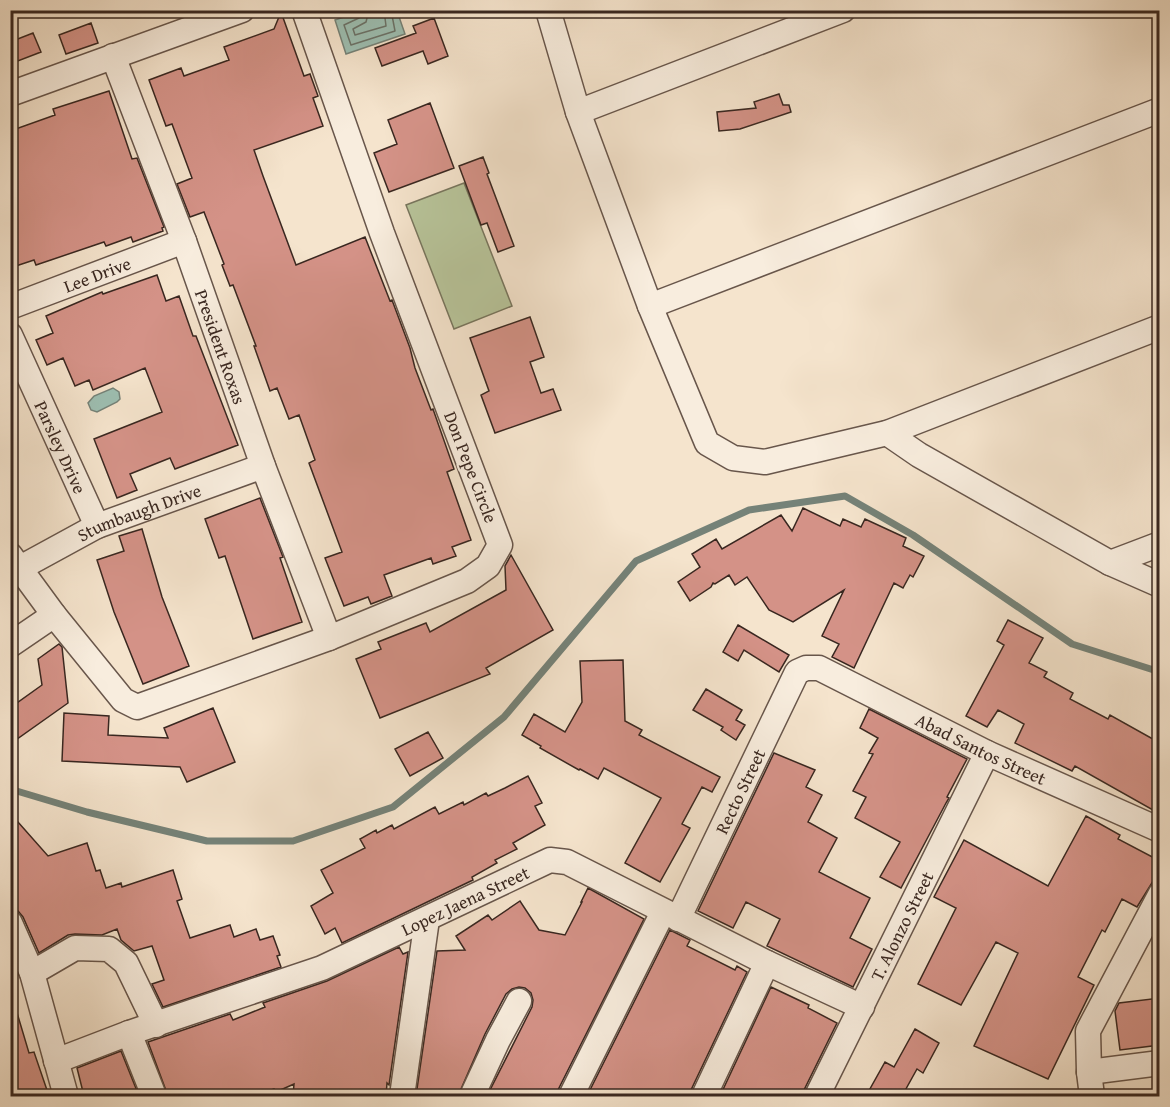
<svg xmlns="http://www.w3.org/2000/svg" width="1170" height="1107" viewBox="0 0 1170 1107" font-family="'Gentium Book Plus',serif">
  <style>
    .green { fill: #b8c59b; stroke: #78765e; stroke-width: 1.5 }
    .water { fill: #9dbfb2; stroke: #758278; stroke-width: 1.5 }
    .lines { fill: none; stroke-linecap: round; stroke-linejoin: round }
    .shore { stroke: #6b7369; stroke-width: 1.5 }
    .stream { stroke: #758278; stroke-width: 7 }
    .building { fill: #d49287; stroke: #392720; stroke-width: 1.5 }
    .minor-casing { stroke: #68564b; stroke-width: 27 }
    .minor { stroke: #f8edde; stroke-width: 24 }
    .labels { text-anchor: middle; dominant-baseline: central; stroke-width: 4.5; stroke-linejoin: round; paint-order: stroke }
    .street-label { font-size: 18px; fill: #392720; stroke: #f8edde }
  </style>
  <rect width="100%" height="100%" fill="#f5e4cd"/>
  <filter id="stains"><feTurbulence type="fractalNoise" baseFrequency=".00333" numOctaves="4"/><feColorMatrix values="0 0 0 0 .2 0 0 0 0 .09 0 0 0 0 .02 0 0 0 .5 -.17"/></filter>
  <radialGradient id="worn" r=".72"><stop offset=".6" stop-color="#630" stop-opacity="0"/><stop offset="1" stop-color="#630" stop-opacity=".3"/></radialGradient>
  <path class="green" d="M464,183L512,306L454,329L406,205Z"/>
  <path class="water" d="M364,10L397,11L405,34L346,54L335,20Z
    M113,388L119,392L120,399L117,402L97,412L91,410L88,403L94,396Z"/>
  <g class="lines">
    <path class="shore" d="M362,10L359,18L344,25L351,45L395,31L391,10
      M369,10L366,22L353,29L355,35L386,26L384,10"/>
    <path class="stream" d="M10,789L87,812L207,841H293L393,807L504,717L636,561L749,510L845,496L913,535L1072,644L1160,672"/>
  </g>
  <path class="building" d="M281,12L304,76L310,74L318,96L313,98L323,126L254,150L263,176L296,265L365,237L390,301L392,300L410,348L415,368L431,410L433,409L454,469L447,472L471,540L452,547L456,556L433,564L431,558L384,575L392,596L371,604L368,597L344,606L325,558L342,552L309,463L315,460L299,415L289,419L277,388L270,391L254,346H256L233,285L230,286L222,265L224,264L204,212L190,217L177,184L192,178L172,124L166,126L149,80L181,68L184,76L229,60L224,47L274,29Z
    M434,18L448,56L428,64L423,51L382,66L375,48L416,33L413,26Z
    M91,23L98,43L66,54L59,35Z
    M33,33L41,52L10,64V42Z
    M109,91L132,159L137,158L164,227L162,228L163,231L133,242L131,237L106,246L104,242L36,265L34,260L10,268V131L55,115L53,109Z
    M779,94L783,105H789L791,112L740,129L719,131L717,112L756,108L754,102Z
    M430,103L454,168L389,192L374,153L397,144L388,120Z
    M483,157L489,173L487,174L514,246L498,252L487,223L481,225L459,166Z
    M157,275L166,301L179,296L193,336H196L238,445L175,469L170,458L130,474L137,490L117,498L94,439L162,412L145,368L93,390L89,380L75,386L63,358L47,365L36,340L53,333L46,316L102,292L103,294Z
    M530,317L544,357L530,362L541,393L553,389L561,410L495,433L481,395L489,391L470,338Z
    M260,498L283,557L280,558L302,622L253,639L225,556L219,558L205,519Z
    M803,508L840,526L843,519L861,527L865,519L906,538L903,546L924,556L913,577L910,575L903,588L894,583L854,668L832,657L839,644L822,636L844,590L793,622L769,610L747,577L735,585L729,575L715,584L713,583L711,587L690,601L678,582L700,567L692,554L716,539L722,549L781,515L792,531Z
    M142,529L162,597L189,666L143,684L114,612L97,560L124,551L119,536Z
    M511,555L553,630L486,668L490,674L380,718L356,659L381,649L378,642L426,623L430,632L506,590L505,566Z
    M1008,620L1043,638L1029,663L1047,672L1044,677L1073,693L1070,699L1108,719L1110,715L1160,743V814L1075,766L1072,771L1015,743L1024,724L998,710L987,727L966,716L1004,645L997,641Z
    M738,625L789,655L779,672L744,650L738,661L723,652Z
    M59,644L62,647L68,703L10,744V708L42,685L38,659Z
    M623,660L625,721L642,730L639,735L720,777L712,792L702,787L682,824L690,828L660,882L625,863L661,798L604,768L598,779L580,769L579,770L540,748L541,746L522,735L534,714L565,732L582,702L580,661Z
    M706,689L742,710L736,720L745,725L736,740L721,730L723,727L693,710Z
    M213,708L235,762L187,782L180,767L62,761L64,713L109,716L108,735L168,738L164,728Z
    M869,709L967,759L947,797L949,798L946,803L901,888L880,877L900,842L855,818L866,797L853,791L873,754L869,753L878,738L860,728Z
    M428,732L443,758L410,776L395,749Z
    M774,753L815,770L806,787L822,795L808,822L837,838L819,872L870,898L850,938L872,949L853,987L767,946L780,919L746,902L733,928L698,911Z
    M528,776L542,803L535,806L545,825L513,843L517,849L495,860L497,863L472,877L473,880L342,943L335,928L325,934L311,906L333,893L321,870L365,848L360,839L376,830L377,833L392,825L394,829L435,807L439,814L463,802L464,805L486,793L488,796L505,788Z
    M10,813L48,856L87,843L96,871L100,870L106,888L121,883L122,887L173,870L182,899L177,901L190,938L230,925L234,937L256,929L260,940L273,936L280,955L277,956L281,967L163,1007L152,984L164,980L152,946L134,951L121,940L117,929L102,935L75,934L68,935L39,953L23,917L18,911L10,909Z
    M1086,816L1120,835L1118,839L1160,861V870L1137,907L1122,899L1105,932L1102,930L1078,977L1094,985L1048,1079L974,1046L1018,953L996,942L961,1005L918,984L956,908L934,897L964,840L1048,886Z
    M588,888L644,919L558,1090L557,1096H487L532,1007L533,1000L531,993L525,988L519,987L512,989L506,994L485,1034L458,1096H416L437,951L465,950L456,936L488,915L492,920L520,901L539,930L565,935L582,902H581Z
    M670,930L690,940L687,946L735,970L737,966L747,972L691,1090L690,1096H587Z
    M399,947L403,954L408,952L389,1085L387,1083L386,1096H293L294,1084L276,1092L274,1089L255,1096H168L148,1042L230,1014L233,1020L265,1007L263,1003L327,981Z
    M771,987L809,1005L808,1008L837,1023L804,1090L803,1096H720Z
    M1160,998V1045L1120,1050L1115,1011L1119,1003Z
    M15,1006L29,1053L34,1052L49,1096H10V1007Z
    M915,1029L939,1043L923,1073L917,1069L902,1096H866L885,1062L894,1067Z
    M121,1051L139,1096H84L77,1068Z"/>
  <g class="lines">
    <defs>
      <g id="minor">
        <path d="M548,10L578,112L650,306L707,443L733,458L765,462L887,433L1160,327"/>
        <path id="s1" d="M113,56L184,241L263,466L329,638"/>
        <path d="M10,94L242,10"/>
        <path d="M578,112L843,10"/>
        <path d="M650,306L1160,110"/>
        <path id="s2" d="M10,307L184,241"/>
        <path id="s3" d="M10,335L97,526"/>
        <path d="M887,433L919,455L1110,563L1160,585"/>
        <path d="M10,555L54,615L123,700L137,707L329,638L467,581L488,566L500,545L382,233L304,10"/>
        <path d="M1110,563L1160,544"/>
        <path id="s4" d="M20,568L97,526L263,466"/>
        <path d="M10,645L54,615"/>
        <path id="s5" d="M678,919L797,672L806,668H819L987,753L1160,830"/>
        <path d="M10,923L32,973L66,1096"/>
        <path d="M32,973L75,948L109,949L126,963L156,1025"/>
        <path d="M129,1033L154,1096"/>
        <path id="s6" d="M56,1061L129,1033L322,968L550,860L567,862L767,963L862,1007"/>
        <path d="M1089,1072L1160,1063"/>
        <path d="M402,1096L427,919"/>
        <path d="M472,1096L498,1040L519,1001"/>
        <path d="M571,1096L663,912"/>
        <path d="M704,1096L767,963"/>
        <path id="s7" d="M817,1096L987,753"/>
        <path d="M1092,1096L1089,1072L1088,1031L1160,895"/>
      </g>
    </defs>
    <use href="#minor" class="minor-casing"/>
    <use href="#minor" class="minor"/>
  </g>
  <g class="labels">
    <g class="street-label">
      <text stroke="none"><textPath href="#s2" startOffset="93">Lee Drive</textPath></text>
      <text stroke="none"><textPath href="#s1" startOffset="310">President Roxas</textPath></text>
      <text stroke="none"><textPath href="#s3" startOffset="123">Parsley Drive</textPath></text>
      <text transform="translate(471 467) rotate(69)">Don Pepe Circle</text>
      <text stroke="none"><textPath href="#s4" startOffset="132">Stumbaugh Drive</textPath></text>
      <text stroke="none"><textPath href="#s5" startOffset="478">Abad Santos Street</textPath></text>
      <text stroke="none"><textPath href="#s5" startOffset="142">Recto Street</textPath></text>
      <text stroke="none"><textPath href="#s6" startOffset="440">Lopez Jaena Street</textPath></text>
      <text stroke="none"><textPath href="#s7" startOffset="190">T. Alonzo Street</textPath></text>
    </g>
  </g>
  <rect width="1170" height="1107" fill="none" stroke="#f5e4cd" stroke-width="36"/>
  <rect x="12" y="12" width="1146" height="1083" fill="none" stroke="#392720" stroke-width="3"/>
  <rect x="18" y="18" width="1134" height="1071" fill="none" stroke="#392720" stroke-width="1.5"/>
  <rect width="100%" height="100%" filter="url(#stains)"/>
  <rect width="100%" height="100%" fill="url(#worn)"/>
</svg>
